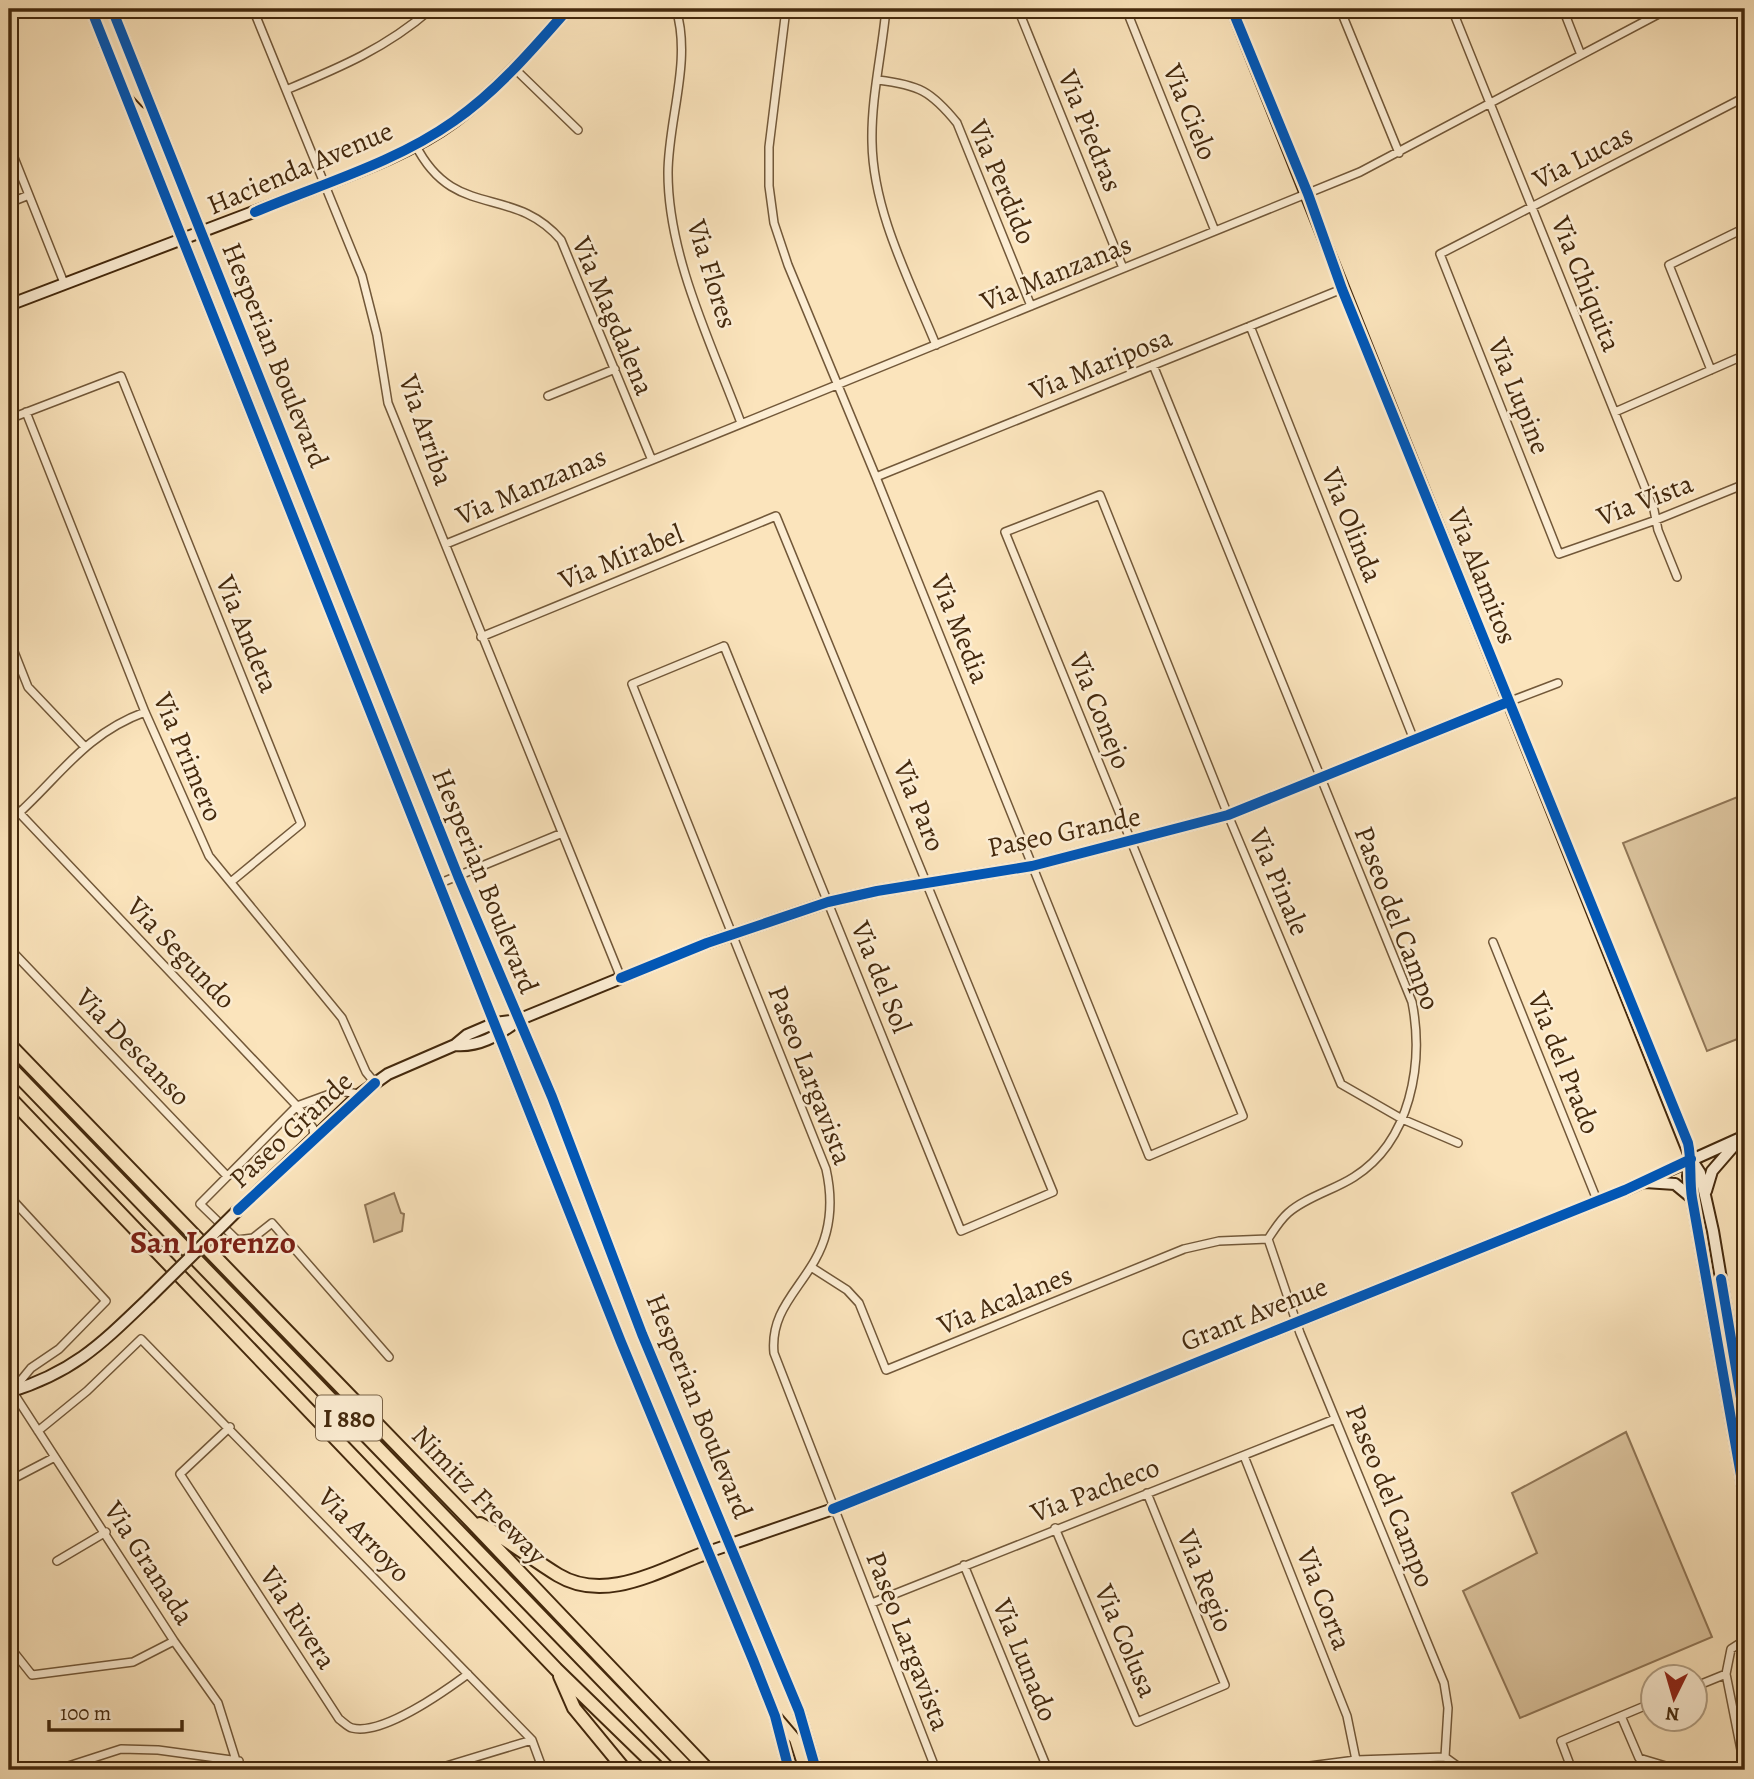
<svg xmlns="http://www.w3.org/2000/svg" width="1754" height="1779" viewBox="0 0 1754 1779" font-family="Alegreya,serif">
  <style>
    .green { fill: #dcc49e; stroke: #907656; stroke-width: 2 }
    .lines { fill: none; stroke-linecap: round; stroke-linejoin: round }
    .street-casing { stroke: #725839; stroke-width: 10 }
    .secondary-casing { stroke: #44290d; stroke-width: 14 }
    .primary-casing { stroke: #44290d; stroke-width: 14 }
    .highway-casing { stroke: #44290d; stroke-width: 16 }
    .street { stroke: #fcedd3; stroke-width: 7 }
    .secondary { stroke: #fcedd3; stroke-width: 10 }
    .primary { stroke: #fbe4bc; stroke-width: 10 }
    .highway { stroke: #fbe4bc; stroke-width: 12 }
    .secondary-bridge-casing { stroke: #44290d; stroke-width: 14; stroke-linecap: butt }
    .secondary-bridge { stroke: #fcedd3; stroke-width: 10 }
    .cycleway-casing { stroke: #fcedd3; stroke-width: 15 }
    .cycleway { stroke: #0057b8; stroke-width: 10 }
    .labels { text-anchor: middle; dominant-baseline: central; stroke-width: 5; stroke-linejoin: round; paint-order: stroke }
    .shield { fill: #fcedd3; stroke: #7b6448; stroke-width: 2 }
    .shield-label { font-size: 26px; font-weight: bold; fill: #44290d }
    .street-label { font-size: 28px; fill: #44290d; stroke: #fcedd3 }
    .quarter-label { font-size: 32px; font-weight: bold; fill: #7a1f14; stroke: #fcedd3 }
  </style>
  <rect width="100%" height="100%" fill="#fbe4bc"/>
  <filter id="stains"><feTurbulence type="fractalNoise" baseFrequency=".00286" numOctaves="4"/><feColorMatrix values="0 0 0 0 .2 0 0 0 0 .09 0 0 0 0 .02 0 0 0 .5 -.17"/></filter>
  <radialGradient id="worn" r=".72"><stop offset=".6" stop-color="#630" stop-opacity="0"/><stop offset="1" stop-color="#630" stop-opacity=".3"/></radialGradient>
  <path class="green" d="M1745,794V1036L1707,1051L1623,843Z
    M394,1193L401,1213L404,1214L402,1231L374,1242L365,1205Z
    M1626,1432L1712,1637L1520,1718L1463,1591L1537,1553L1512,1493Z"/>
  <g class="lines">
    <defs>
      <path id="street" d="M253,9L362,276L377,335L388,403L621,978
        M676,9C692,61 668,120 668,173C668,257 712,345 741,423
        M786,9L769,147V186L774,223L788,265L876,477L1149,1156L1243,1116L1005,532L1100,495L1228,815L1341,1084L1402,1119L1458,1143
        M886,9C882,53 871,98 872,142C873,212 910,281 936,345
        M1018,9L1123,268
        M1126,9L1215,231
        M1340,9L1399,153
        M1452,9L1654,510L1658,530L1677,577
        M1563,9L1581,55
        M515,69L578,130
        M878,80C919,85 931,91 957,123L1031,306
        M286,90C341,67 386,48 431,9
        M1745,97L1440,254L1559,554L1656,520L1745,484
        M415,144C454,222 512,183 561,240L651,458
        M9,145L64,283
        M9,203L29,195
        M1250,326L1414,740
        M1153,365L1412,1002C1424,1063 1411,1141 1354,1177C1334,1190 1306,1197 1288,1213C1280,1220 1274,1230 1268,1239
        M1711,370L1669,265L1745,228
        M548,396L615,369
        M26,412L145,712L209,856L342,1018L366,1072L375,1083
        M1615,412L1745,355
        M9,419L121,376L301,824L232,881
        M876,477L1342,289
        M446,544L1360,172L1668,9
        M481,637L776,516L1053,1192L961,1231L724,646L632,684L826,1169C833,1200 831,1232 815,1260C797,1292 770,1313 774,1353L936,1770
        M9,639L28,687L85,747
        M1508,702L1558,683
        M9,802L297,1106L313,1128L314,1138
        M9,822C57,781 82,735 145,712
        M438,884L560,834
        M1493,942L1597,1200
        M9,948L227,1176
        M360,1094L338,1091L297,1106L200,1204L237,1240L253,1238L272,1223L389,1357
        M9,1196L106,1301L59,1349L31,1368L13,1390
        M1268,1239L1300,1333L1444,1683L1448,1708L1445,1757
        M811,1267L847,1290L859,1303L886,1370L1184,1249L1219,1241L1268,1239
        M9,1386L174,1641L218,1703L239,1770
        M230,1427L180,1474L339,1719C342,1721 348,1727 352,1728C382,1736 445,1691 468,1674
        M38,1431L87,1391L141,1339L532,1740L543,1770
        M1244,1456L1347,1716L1356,1760
        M9,1481L55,1457
        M1055,1528L1137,1722L1225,1685L1147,1493
        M57,1561L106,1532
        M964,1565L1048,1770
        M872,1603L1335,1419
        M9,1646L32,1675L133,1662L174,1641
        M1694,1687L1726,1674
        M1621,1716L1639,1758L1679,1770
        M1445,1757L1463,1770
        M56,1770L121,1749L158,1750L239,1761
        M433,1770L532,1740
        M1279,1770L1356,1760L1445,1757
        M1572,1770L1561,1741L1652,1703
        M1745,1770L1726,1674L1731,1649L1745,1640"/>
      <path id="secondary" d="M1232,9L1691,1159L1700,1173L1713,1231L1745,1422
        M9,305C100,270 191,236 282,201C340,178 405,158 455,121C498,89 533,49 568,9
        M455,1045C479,1047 497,1036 516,1022
        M1691,1159L1688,1176L1692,1198L1745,1498
        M1645,1182L1675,1184L1692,1198
        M1706,1191L1712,1171L1738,1141
        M238,1210L360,1094L388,1074L455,1045L467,1035L495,1023L518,1020L707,943L828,902L877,891L1032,866L1228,815L1508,702
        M9,1392C74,1372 101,1344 149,1298
        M708,1552L833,1509L1625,1190L1745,1136"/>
      <path id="primary" d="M91,9L621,1342L753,1660L775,1716L789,1770
        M100,9L114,40L125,42
        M112,9L458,876L552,1097L642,1334L799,1711L816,1770
        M105,45L119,51L135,90L146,102
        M777,1718L795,1739L803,1764L811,1770"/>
      <path id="highway" d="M9,1044L468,1518L708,1770
        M9,1066L689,1770
        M9,1097L556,1669L660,1770
        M480,1524C509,1540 530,1558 558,1575C606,1604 661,1569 708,1552
        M560,1676L574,1708L625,1770"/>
    </defs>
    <use href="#street" class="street-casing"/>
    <use href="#secondary" class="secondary-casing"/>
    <use href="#primary" class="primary-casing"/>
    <use href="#highway" class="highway-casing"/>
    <use href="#street" class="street"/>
    <use href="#secondary" class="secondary"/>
    <use href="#primary" class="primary"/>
    <use href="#highway" class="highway"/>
    <defs>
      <path id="secondary-bridge" d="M149,1298L238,1210"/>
    </defs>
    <use href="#secondary-bridge" class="secondary-bridge-casing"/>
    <use href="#secondary-bridge" class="secondary-bridge"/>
    <defs>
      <path id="cycleway" d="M91,9L621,1342L753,1660L775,1716L789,1770
        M112,9L458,876L552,1097L642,1334L799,1711L816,1770
        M1232,9L1308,194L1342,289L1688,1143C1692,1161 1689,1179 1692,1198L1745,1498
        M255,212C321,184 395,163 454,121C498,90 533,49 568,9
        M621,978L707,943L828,902L877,891L1032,866L1228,815L1508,702
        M238,1210L375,1083
        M1721,1279L1745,1422
        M833,1509L1625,1190L1691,1159"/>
    </defs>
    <use href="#cycleway" class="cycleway-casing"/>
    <use href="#cycleway" class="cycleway"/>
  </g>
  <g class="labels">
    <rect class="shield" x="316" y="1395.5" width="66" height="45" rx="5"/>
    <g class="shield-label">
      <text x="349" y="1418">I 880</text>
    </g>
    <g class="street-label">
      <text transform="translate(1190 112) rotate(68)">Via Cielo</text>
      <text transform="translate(1090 131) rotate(68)">Via Piedras</text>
      <text transform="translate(1583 157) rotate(-27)">Via Lucas</text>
      <text transform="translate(300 168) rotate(-23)">Hacienda Avenue</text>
      <text transform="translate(1002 182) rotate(67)">Via Perdido</text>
      <text transform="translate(1056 273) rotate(-22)">Via Manzanas</text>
      <text transform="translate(712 274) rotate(73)">Via Flores</text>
      <text transform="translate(1586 284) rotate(68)">Via Chiquita</text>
      <text transform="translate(613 316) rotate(67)">Via Magdalena</text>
      <text transform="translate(275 355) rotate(68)">Hesperian Boulevard</text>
      <text transform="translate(1101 364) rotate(-22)">Via Mariposa</text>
      <text transform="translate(1519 396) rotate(68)">Via Lupine</text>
      <text transform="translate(426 430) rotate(71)">Via Arriba</text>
      <text transform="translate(531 486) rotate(-23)">Via Manzanas</text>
      <text transform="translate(1645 500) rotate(-21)">Via Vista</text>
      <text transform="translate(1352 525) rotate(68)">Via Olinda</text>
      <text transform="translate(621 557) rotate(-22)">Via Mirabel</text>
      <text transform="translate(1482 576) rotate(68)">Via Alamitos</text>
      <text transform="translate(960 629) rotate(68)">Via Media</text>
      <text transform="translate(247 634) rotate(68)">Via Andeta</text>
      <text transform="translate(1100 711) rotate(68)">Via Conejo</text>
      <text transform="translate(188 757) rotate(67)">Via Primero</text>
      <text transform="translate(919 806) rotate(68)">Via Paro</text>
      <text transform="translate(1064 832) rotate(-12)">Paseo Grande</text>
      <text transform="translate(485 881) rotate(68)">Hesperian Boulevard</text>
      <text transform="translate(1279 882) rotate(67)">Via Pinale</text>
      <text transform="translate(1397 918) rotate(69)">Paseo del Campo</text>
      <text transform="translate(181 953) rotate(46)">Via Segundo</text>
      <text transform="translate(881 977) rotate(68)">Via del Sol</text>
      <text transform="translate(133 1047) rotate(46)">Via Descanso</text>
      <text transform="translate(1564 1063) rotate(68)">Via del Prado</text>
      <text transform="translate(810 1075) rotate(69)">Paseo Largavista</text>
      <text transform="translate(291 1130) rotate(-43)">Paseo Grande</text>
      <text transform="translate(1005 1300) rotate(-22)">Via Acalanes</text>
      <text transform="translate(1254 1314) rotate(-22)">Grant Avenue</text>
      <text transform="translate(699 1406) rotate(68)">Hesperian Boulevard</text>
      <text transform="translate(1095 1490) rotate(-21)">Via Pacheco</text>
      <text transform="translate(479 1495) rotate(46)">Nimitz Freeway</text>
      <text transform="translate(1390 1496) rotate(68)">Paseo del Campo</text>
      <text transform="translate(364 1535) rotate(46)">Via Arroyo</text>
      <text transform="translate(149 1563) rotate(57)">Via Granada</text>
      <text transform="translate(1205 1581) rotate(68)">Via Regio</text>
      <text transform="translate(1324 1599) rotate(69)">Via Corta</text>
      <text transform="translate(298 1618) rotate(57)">Via Rivera</text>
      <text transform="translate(908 1641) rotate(69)">Paseo Largavista</text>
      <text transform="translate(1126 1641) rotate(67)">Via Colusa</text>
      <text transform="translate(1025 1660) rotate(68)">Via Lunado</text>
    </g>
    <g class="quarter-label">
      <text x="213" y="1242">San Lorenzo</text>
    </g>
  </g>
  <rect width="1754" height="1779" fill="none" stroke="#fbe4bc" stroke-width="35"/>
  <rect x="10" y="10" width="1733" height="1758" fill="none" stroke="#44290d" stroke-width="3.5"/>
  <rect x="18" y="18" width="1719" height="1744" fill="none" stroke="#44290d" stroke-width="2"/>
  <g transform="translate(1674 1698) rotate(185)"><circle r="33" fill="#fcedd3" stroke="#b29f84" stroke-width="2"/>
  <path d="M0-5L12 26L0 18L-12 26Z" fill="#8f2418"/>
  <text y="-10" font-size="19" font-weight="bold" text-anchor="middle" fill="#44290d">N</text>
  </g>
  <path d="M49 1720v10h133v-10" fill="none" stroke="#44290d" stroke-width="3.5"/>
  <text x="60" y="1720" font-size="21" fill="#44290d" stroke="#fcedd3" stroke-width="5" paint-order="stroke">100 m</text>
  <rect width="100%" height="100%" filter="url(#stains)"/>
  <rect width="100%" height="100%" fill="url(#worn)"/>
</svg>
